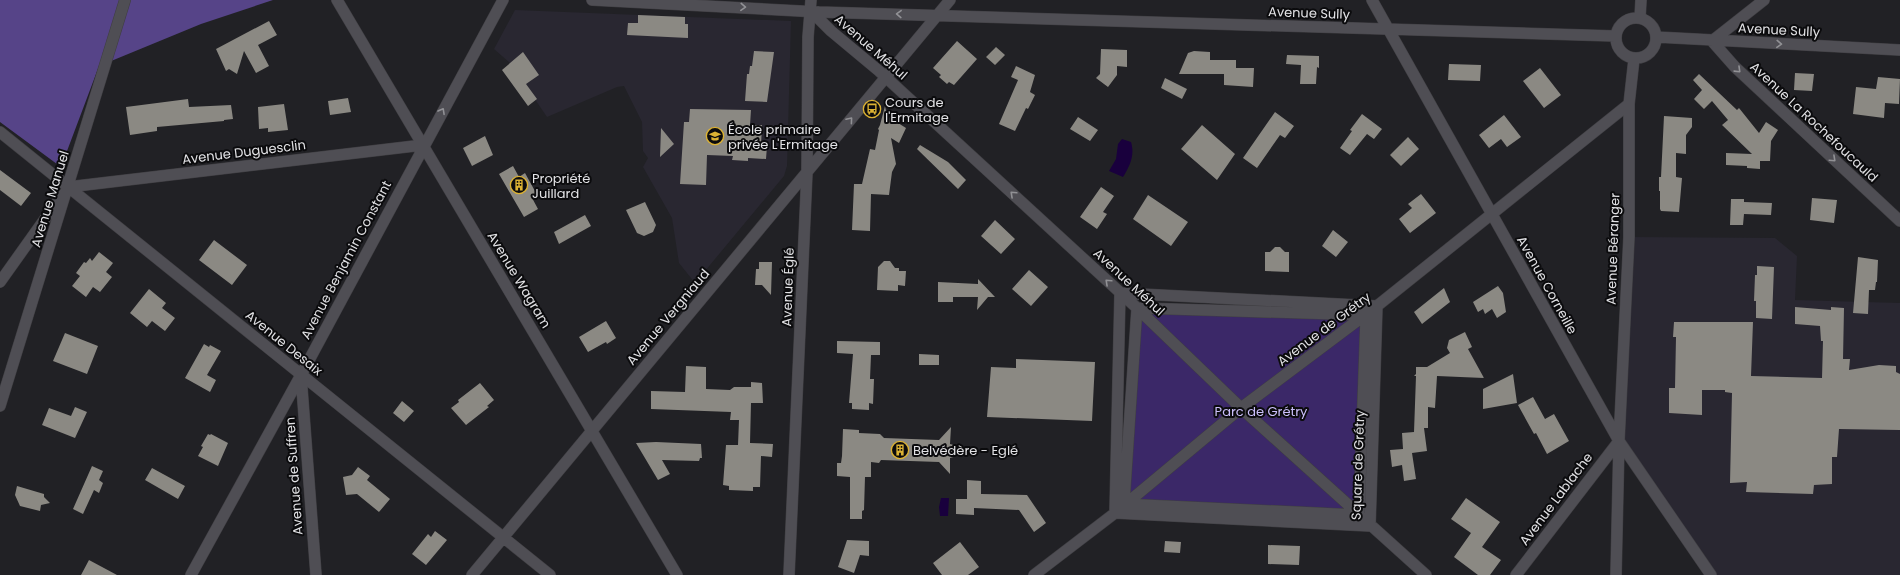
<svg xmlns="http://www.w3.org/2000/svg" width="1900" height="575" viewBox="0 0 1900 575" font-family="Poppins,sans-serif">
  <style>
    .built { fill: #292731 }
    .green { fill: #3b2868 }
    .forest { fill: #564488 }
    .water { fill: #19003d }
    .building { fill: #8b8983 }
    .lines { fill: none; stroke-linecap: round; stroke-linejoin: round }
    .minor-casing { stroke: #3f3e42; stroke-width: 12 }
    .minor { stroke: #4f4e54; stroke-width: 11 }
    .oneway { stroke: #919195 }
    .labels { text-anchor: middle; dominant-baseline: central; stroke-width: 4; stroke-linejoin: round; paint-order: stroke }
    .street-label { font-size: 13px; fill: #e2e2e5; stroke: #0b0b0d }
    .poi-label { font-size: 13px; fill: #e2e2e5; stroke: #0b0b0d; text-anchor: start }
    .park-label { font-size: 13px; fill: #cbbffb; stroke: #0b0b0d }
  </style>
  <rect width="100%" height="100%" fill="#212125"/>
  <path class="built" d="M515,10L791,21L787,166L784,176L695,283L679,263L672,218L643,167L648,158L643,151L642,122L624,86L617,87L547,117L511,64L494,49Z
    M1629,237L1775,238L1797,256L1795,300L1900,303V575H1711L1619,441Z"/>
  <path class="green" d="M1137,308L1366,315L1359,515L1124,504Z"/>
  <path class="forest" d="M0,0H273L201,24L99,66L61,167L0,122Z"/>
  <path class="water" d="M1122,139L1131,142C1135,155 1130,166 1123,177L1109,171L1116,159L1118,144Z
    M941,498H949L948,516H940L939,507Z"/>
  <path class="building" d="M638,15L685,17V24H688V38L627,35L628,23H638Z
    M269,21L277,35L258,45L269,66L256,73L244,51L237,74L229,69L226,71L216,49Z
    M957,41L977,59L954,85L949,82L947,84L939,77L941,75L933,68Z
    M996,47L1005,55L995,65L986,57Z
    M1101,49L1127,50V67L1117,66V75L1108,87L1096,78L1100,74Z
    M754,51L774,52L767,102L745,101L747,74H749L750,66H752Z
    M1194,51L1210,52V60H1236V68H1254L1253,87L1224,85V74H1179L1188,53Z
    M523,52L539,75L526,84L537,99L528,106L502,70Z
    M1287,55L1319,56V68L1317,67L1316,84H1300L1301,65L1286,64Z
    M1449,64L1481,65L1480,81L1448,80Z
    M1016,66L1035,75L1030,92L1035,95L1028,109L1026,108L1015,131L999,124L1018,80L1011,77Z
    M1540,68L1561,95L1544,108L1523,81Z
    M1795,73L1814,74L1812,91L1794,90Z
    M1699,74L1737,110L1739,108L1759,133L1766,122L1778,130L1771,141L1770,161H1760V169L1747,168V166L1726,165V153L1752,154L1722,125L1728,120L1712,101L1704,109L1694,99L1702,90L1693,80Z
    M1878,77L1900,79L1899,104L1885,103L1884,118L1853,114L1856,87L1876,89Z
    M1165,78L1187,89L1182,99L1161,88Z
    M348,98L351,112L330,115L328,101Z
    M188,99L189,107L231,105L233,119L224,120V121L157,127V131L130,135L126,107Z
    M284,104L288,130L268,132V128L259,129L258,107Z
    M885,106L887,116L906,128L899,143L891,138L896,164L892,172L889,195L871,194L870,231L852,230L854,184H862L870,149L875,150L879,130L878,129L880,125Z
    M690,109L751,110L750,125H762L761,146H767L766,159L748,158V161L732,160L733,156L707,155L706,185L680,184L684,122H689Z
    M1275,112L1294,126L1285,138L1280,135L1257,168L1243,158Z
    M1362,114L1382,129L1374,139L1367,134L1350,155L1340,148L1352,131L1350,130Z
    M1504,115L1521,137L1507,147L1501,139L1489,148L1479,135Z
    M1664,116L1692,118V127L1686,135V154L1676,153V177L1682,178L1679,212L1661,211L1660,209V191H1659V177H1661Z
    M1078,117L1098,130L1090,141L1070,129Z
    M1202,125L1235,154L1217,180L1181,149Z
    M661,128L674,144L660,157Z
    M485,136L493,155L472,166L463,148Z
    M1408,137L1419,149L1401,166L1390,155Z
    M920,145L948,162L966,180L958,189L917,149Z
    M513,166L519,177L525,173L536,193L531,196L538,209L524,217L499,174Z
    M0,170L31,193L21,206L0,190Z
    M1101,187L1114,196L1103,212L1107,214L1097,229L1080,217Z
    M1421,194L1436,213L1410,233L1399,219L1412,208L1408,204Z
    M1148,195L1188,222L1171,246L1133,219Z
    M1812,198L1837,200L1834,223L1810,220Z
    M1731,199H1744V202L1772,203L1771,215L1744,214L1743,225H1730Z
    M645,202L656,225L653,232L644,236L637,233L626,210Z
    M585,215L591,226L559,244L554,232Z
    M995,220L1015,239L1001,254L981,236Z
    M1333,230L1348,242L1336,257L1322,246Z
    M214,240L247,265L232,285L199,260Z
    M1275,247H1280L1285,252H1289V272L1265,271V252H1270Z
    M99,252L113,263L106,272L112,277L100,292L93,287L86,297L72,286L80,276L76,273L84,262L86,263L90,258L92,261Z
    M1858,257L1878,260L1877,282H1876L1875,290H1869L1868,314L1853,313Z
    M884,261H890L895,268H899V271H906L905,286L898,285V291L877,290L878,267Z
    M759,262H772L771,295L762,285H755L756,269H759Z
    M1757,266L1774,267L1772,319L1756,318V301H1754L1755,275H1757Z
    M1029,270L1048,287L1031,306L1012,289Z
    M978,279L995,297H988L977,310L978,297H953V302H938V282L978,284Z
    M1498,286L1503,293L1506,312L1497,318L1492,309L1485,314L1483,309L1478,312L1473,302Z
    M1444,288L1450,302L1422,324L1414,312Z
    M149,289L166,303L162,308L175,318L165,331L152,321L147,327L130,313Z
    M1795,307L1831,310V307L1844,308L1843,359H1850L1849,370L1879,365L1896,366V372L1900,374V430L1839,429L1837,457H1832V484L1814,485L1813,494L1746,492L1747,482L1730,483L1732,393L1725,392V390H1702V415L1669,413V388H1675L1676,337H1673L1674,322H1753L1751,376L1822,378L1823,341H1821L1820,326L1795,324Z
    M606,321L616,338L607,344L606,342L588,352L579,337Z
    M1465,332L1472,347L1468,349L1484,378L1437,376L1435,408L1428,407V428H1424L1427,451L1412,453L1416,479L1404,481L1402,465L1392,467L1390,450L1403,449L1402,433L1414,432L1416,376H1414L1416,374V367H1427L1450,353L1447,348L1449,340Z
    M65,333L98,346L87,374L53,361Z
    M837,341L880,342V355H871L870,379H874L873,404L869,403V410L852,409V403H849L853,354L837,353Z
    M204,344L209,347L210,345L221,351L207,375L216,380L210,392L185,378Z
    M919,354L939,355V365H919Z
    M1016,359L1095,362L1092,421L987,417L991,367L1016,368Z
    M686,366L706,367V389L730,390L734,387H751V382L762,383L763,403H751L750,443L773,444L772,457L761,456L760,487H753V491L729,490V486L723,485L726,445H738L739,420H730L731,412L651,409V391L685,392Z
    M1513,374L1517,403L1483,409V389Z
    M480,383L494,400L487,406L489,407L466,425L451,408L459,402L458,400Z
    M1533,397L1545,419L1554,414L1569,441L1547,454L1536,433L1534,434L1518,405Z
    M402,401L414,411L404,422L393,413Z
    M75,407L87,412L75,438L42,425L49,408L71,416Z
    M951,427L950,444L958,446L957,456L950,458V474L939,462L881,460L879,463L871,462V477H865L864,510L862,511V519H850V477L837,476V463H841L842,456L843,429L859,430V433L880,434L884,438L939,440Z
    M208,434L210,435L211,434L228,443L218,466L198,456L203,447L201,446Z
    M656,442L701,444L702,458H700L699,461L662,460L670,474L658,480L636,443Z
    M92,466L103,471L99,480L103,483L99,493L94,490L83,514L73,509Z
    M358,467L370,476L367,480L390,499L379,512L357,494L346,495L343,477L352,475Z
    M152,468L185,486L178,499L145,480Z
    M967,480L981,481V494L1027,495L1046,523L1034,532L1019,510L974,508V515L956,514V499H967Z
    M17,486L44,494V497L50,503L41,505L40,511L20,506L15,495Z
    M1466,498L1500,522L1482,547L1501,560L1490,575H1478L1454,557L1471,533L1451,519Z
    M435,531L447,540L426,565L412,554L428,534L431,537Z
    M847,540L869,541V556L860,555L854,573L838,567Z
    M1165,541L1181,542L1180,553L1164,552Z
    M960,542L979,567L968,575H942L933,563Z
    M1268,545L1300,546L1299,565L1268,564Z
    M89,560L117,575H81Z"/>
  <g class="lines">
    <defs>
      <path id="minor" d="M337,0L677,575
        M592,0L819,12L1615,36
        M1372,0L1619,441L1711,575
        M811,11L831,31L879,71L1137,308L1241,408L1426,575
        M1616 38a20 20 0 1 1 40 0a20 20 0 1 1-40 0Z
        M1640,18L1641,0
        M1656,37L1900,50
        M1712,41L1735,67L1900,221
        M1712,41L1764,0
        M0,132L550,575
        M68,187L423,145
        M0,282L62,195
        M1120,293L1377,306L1370,526L1115,513Z
        M1137,308L1366,315L1359,515L1124,504Z
        M301,375L316,575
        M0,406L125,0
        M191,575L301,375L503,0
        M472,575L950,0
        M789,575L807,172L808,37L811,0
        M1034,575L1115,513L1241,408L1377,306L1629,104
        M1516,575L1619,441
        M1616,575L1619,441L1629,237V104L1634,59"/>
    </defs>
    <use href="#minor" class="minor-casing"/>
    <use href="#minor" class="minor"/>
  </g>
  <defs><path id="oneway-chevron" d="M-2-3.5L2.5 0L-2 3.5" fill="none" stroke-width="1.6" stroke-linecap="round" stroke-linejoin="round"/></defs>
  <g class="oneway">
    <use href="#oneway-chevron" transform="translate(743 7) rotate(3)"/>
    <use href="#oneway-chevron" transform="translate(899 14) rotate(-178)"/>
    <use href="#oneway-chevron" transform="translate(1779 44) rotate(3)"/>
    <use href="#oneway-chevron" transform="translate(1738 70) rotate(44)"/>
    <use href="#oneway-chevron" transform="translate(442 111) rotate(-61)"/>
    <use href="#oneway-chevron" transform="translate(850 120) rotate(-50)"/>
    <use href="#oneway-chevron" transform="translate(1833 159) rotate(43)"/>
    <use href="#oneway-chevron" transform="translate(1013 194) rotate(-137)"/>
    <use href="#oneway-chevron" transform="translate(1108 282) rotate(-137)"/>
  </g>
  <defs>
    <symbol id="bus-ring" viewBox="-11 -11 22 22"><circle r="9.5" fill="#0b0b0d" stroke="#dcb233" stroke-width="1.5"/><path d="M-5-6H5V4H4V6H2V4H-2V6H-4V4H-5ZM-3.5-4V0h7V-4ZM-3.5 1.2v1.5H-2V1.2ZM2 1.2v1.5H3.5V1.2Z" fill="#dcb233"/></symbol>
    <symbol id="school-ring" viewBox="-11 -11 22 22"><circle r="9.5" fill="#0b0b0d" stroke="#dcb233" stroke-width="1.5"/><path d="M0-5L7-2L0 1L-7-2ZM-4 1L0 2.5L4 1V4Q0 6-4 4Z" fill="#dcb233"/></symbol>
    <symbol id="building-ring" viewBox="-11 -11 22 22"><circle r="9.5" fill="#0b0b0d" stroke="#dcb233" stroke-width="1.5"/><path d="M-4-6H4V6H1V3H-1V6H-4ZM-2.5-4.3h1.7v1.8h-1.7ZM.8-4.3h1.7v1.8H.8ZM-2.5-1h1.7V.8h-1.7ZM.8-1h1.7V.8H.8Z" fill="#dcb233"/></symbol>
  </defs>
  <g fill-rule="evenodd">
    <use href="#bus-ring" x="862" y="99" width="20" height="20"/>
    <use href="#school-ring" x="705" y="126" width="20" height="20"/>
    <use href="#building-ring" x="509" y="175" width="20" height="20"/>
    <use href="#building-ring" x="890" y="440" width="20" height="20"/>
  </g>
  <g class="labels">
    <g class="street-label">
      <text transform="translate(1309 13) rotate(2)">Avenue Sully</text>
      <text transform="translate(1779 30) rotate(3)">Avenue Sully</text>
      <text transform="translate(871 47) rotate(41)">Avenue Méhul</text>
      <text transform="translate(1814 122) rotate(43)">Avenue La Rochefoucauld</text>
      <text transform="translate(244 152) rotate(-7)">Avenue Duguesclin</text>
      <text transform="translate(50 199) rotate(-73)">Avenue Manuel</text>
      <text transform="translate(1613 249) rotate(-88)">Avenue Béranger</text>
      <text transform="translate(346 260) rotate(-62)">Avenue Benjamin Constant</text>
      <text transform="translate(519 280) rotate(59)">Avenue Wagram</text>
      <text transform="translate(1129 282) rotate(43)">Avenue Méhul</text>
      <text transform="translate(1547 285) rotate(61)">Avenue Corneille</text>
      <text transform="translate(788 287) rotate(-88)">Avenue Églé</text>
      <text transform="translate(668 317) rotate(-50)">Avenue Vergniaud</text>
      <text transform="translate(1324 329) rotate(-37)">Avenue de Grétry</text>
      <text transform="translate(284 343) rotate(39)">Avenue Desaix</text>
      <text transform="translate(1358 465) rotate(-88)">Square de Grétry</text>
      <text transform="translate(294 476) rotate(-94)">Avenue de Suffren</text>
      <text transform="translate(1556 499) rotate(-53)">Avenue Lablache</text>
    </g>
    <g class="poi-label">
      <text x="885" y="102">Cours de<tspan x="885" dy="15">l'Ermitage</tspan></text>
      <text x="728" y="129">École primaire<tspan x="728" dy="15">privée L'Ermitage</tspan></text>
      <text x="532" y="178">Propriété<tspan x="532" dy="15">Juillard</tspan></text>
      <text x="913" y="450">Belvédère - Eglé</text>
    </g>
    <g class="park-label">
      <text x="1261" y="411">Parc de Grétry</text>
    </g>
  </g>
</svg>
